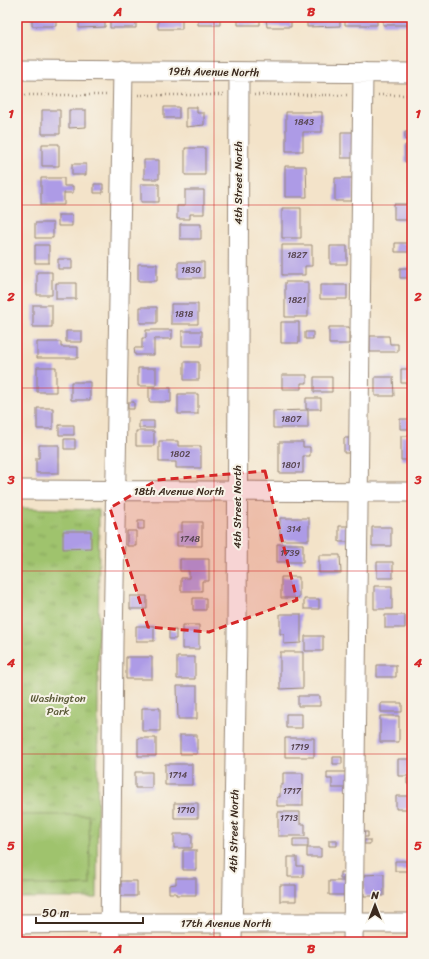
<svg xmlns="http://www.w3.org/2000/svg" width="429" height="959" viewBox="0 0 429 959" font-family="Sriracha,sans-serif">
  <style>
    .park { fill: url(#park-tufts); stroke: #6d7646 }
    .pitch { fill: #9fc36d; stroke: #6d7646 }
    .building { fill: #ad9be6 }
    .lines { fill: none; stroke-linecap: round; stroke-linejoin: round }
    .minor-casing { stroke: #978674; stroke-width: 21 }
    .path { stroke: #978674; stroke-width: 2.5; stroke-dasharray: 1 3; stroke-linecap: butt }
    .minor { stroke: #fff; stroke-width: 19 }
    .marked { fill: #d62828; fill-opacity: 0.2; stroke: #d62828; stroke-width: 3; stroke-dasharray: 8 5; stroke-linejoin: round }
    .grid { fill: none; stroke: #d62828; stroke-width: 1; stroke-opacity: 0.55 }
    .labels { text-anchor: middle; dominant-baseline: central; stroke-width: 4; stroke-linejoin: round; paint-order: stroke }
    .number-label { font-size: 9px; fill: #584650 }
    .street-label { font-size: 11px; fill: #3b2a1e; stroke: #f7f3e8 }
    .park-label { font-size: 11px; fill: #595836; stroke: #f7f3e8 }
    .neatline { fill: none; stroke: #d62828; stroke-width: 1.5 }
    .grid-label { font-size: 13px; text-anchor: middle; font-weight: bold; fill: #d62828 }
  </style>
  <defs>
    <pattern id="park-tufts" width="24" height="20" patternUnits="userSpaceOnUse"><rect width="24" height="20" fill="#9fc36d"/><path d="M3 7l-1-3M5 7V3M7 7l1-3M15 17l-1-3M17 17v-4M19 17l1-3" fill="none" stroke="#839f59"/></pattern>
  </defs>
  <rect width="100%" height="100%" fill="#f7f3e8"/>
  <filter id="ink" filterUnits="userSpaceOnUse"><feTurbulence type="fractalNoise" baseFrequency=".025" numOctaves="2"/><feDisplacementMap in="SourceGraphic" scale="8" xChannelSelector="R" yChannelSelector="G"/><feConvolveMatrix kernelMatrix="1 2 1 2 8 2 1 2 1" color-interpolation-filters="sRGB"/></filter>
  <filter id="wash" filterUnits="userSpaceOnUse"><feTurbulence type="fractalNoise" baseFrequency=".012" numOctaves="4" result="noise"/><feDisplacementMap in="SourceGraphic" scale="16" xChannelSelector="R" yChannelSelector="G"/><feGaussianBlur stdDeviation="0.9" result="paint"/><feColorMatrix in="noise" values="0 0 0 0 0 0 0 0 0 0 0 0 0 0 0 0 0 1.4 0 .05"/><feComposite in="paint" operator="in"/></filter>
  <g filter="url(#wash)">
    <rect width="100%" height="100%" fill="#f3e3c9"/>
    <path class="park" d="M17,508L99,510L97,898H17Z"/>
    <path class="pitch" d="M17,815H89L90,885H17Z"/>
    <g id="blocks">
      <path class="building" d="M32,17H56V26H32Z
        M79,17H105V27L79,28Z
        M110,17H136V28H110Z
        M158,17H182V29H158Z
        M198,17H220V25H198Z
        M238,17H260V25H238Z
        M266,17H291V27H267Z
        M307,17H340V26L307,27Z
        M345,17H377V25H345Z
        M383,17H411V25H383Z
        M164,107H179V118H164Z
        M186,107H197V113H204V125L186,127Z
        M42,110H60V134H42Z
        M69,110H86V127L69,128Z
        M286,112H322V132H303V151H286Z
        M341,132H357V158H341Z
        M405,132H412V140H405Z
        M42,144H59V166H42Z
        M405,145H412V162H405Z
        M185,148H205V175H185Z
        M144,160H159V179H144Z
        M72,164H86V175H72Z
        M285,166H306L307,197H285Z
        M41,178H64V186H73V193H64V205H41Z
        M335,178H354V201H335Z
        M94,184H103V193H94Z
        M141,184H159V202H141Z
        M185,190H204V214H190V219H177V206H185Z
        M394,204H410V220H394Z
        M282,208H301V238H282Z
        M58,215H72V226H58Z
        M35,223H53V238H35Z
        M180,224H201V239H180Z
        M395,243H412V252H395Z
        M35,245H49V263H35Z
        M282,245H312V266H305V275H282Z
        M330,246H347V264H330Z
        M58,259H72V269H58Z
        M178,262H204V278H178Z
        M138,264H157V281H138Z
        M400,268H412V278H400Z
        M37,272H52V295H37Z
        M285,282H308V317H285Z
        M56,283H76V299H56Z
        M320,285H347V299H320Z
        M171,304H198V324H171Z
        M33,305H52V327H33Z
        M140,307H157V323H140Z
        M281,322H299V343H281Z
        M329,327H349V344H329Z
        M146,330H172V339H154V355H135L134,348H142V338H146Z
        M66,331H82V342H66Z
        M182,331H202V346H182Z
        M305,332H313V339H305Z
        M370,336H389L390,344H398V352H370Z
        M37,342H61V347H78V358H37Z
        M184,362H199V380H184Z
        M37,367H56V392H37Z
        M138,368H156V386H138Z
        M401,369H412V383H401Z
        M282,375H307V383H301V389H282Z
        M314,377H332V392H314Z
        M375,377H393L394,396H375Z
        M71,382H90V400H71Z
        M149,388H171V402H149Z
        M178,394H198V414H178Z
        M306,398H321V409H306Z
        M128,402H134V409H128Z
        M37,408H53V429H37Z
        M308,410V428H273V411Z
        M400,419H412V429H400Z
        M139,421H154V428H139Z
        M59,425H74V435H59Z
        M136,431H154V446H136Z
        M401,436H412V460H401Z
        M344,438H355V453H344Z
        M64,439H75V449H64Z
        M159,441H178V446H201V468H176V462H159Z
        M279,442H303V447H310V456H303V473H279Z
        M39,445H59V473H36V458H39Z
        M280,518H309V540H280Z
        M138,521H144V529H138Z
        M182,522H202V546H177V532H182Z
        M339,526H354L355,542H339Z
        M372,527H391V546H372Z
        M63,531H91V548L63,549Z
        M127,531H136V546H127Z
        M277,544H303V562H277Z
        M319,555H340L341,573H319Z
        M180,559H209V581H202V591H181V578H189V571H180Z
        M377,562H393V578H377Z
        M281,577H299V598H281Z
        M374,586H392V609H374Z
        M130,596H147V609H130Z
        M193,598H206V610H193Z
        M304,599H319V609H304Z
        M280,614H301V643L284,644V634H280Z
        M385,615H405V628H385Z
        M182,625H199V649H182Z
        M136,626H154V641H136Z
        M169,630H176V639H169Z
        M305,636H323V651H305Z
        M280,652H303V688L280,689Z
        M126,657H152V679H126Z
        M177,657H195V679H177Z
        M377,665H396V677H377Z
        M177,686H197V719H178Z
        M298,696H320V706H298Z
        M381,703H402V712H381Z
        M142,708H160V731H142Z
        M286,714H302V728H286Z
        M380,716H399V742H380Z
        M180,735H197V754H180Z
        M138,738H156V756H138Z
        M285,738H314V757H285Z
        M333,757H342V764H333Z
        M398,759H412V776H398Z
        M165,764H192V785H165Z
        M135,772H152V788H135Z
        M327,772H351V788H332V779H327Z
        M283,773H303V806H277V797H280V785H283Z
        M407,778H412V784H407Z
        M396,796H412V809H396Z
        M174,803H198V818H174Z
        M278,812H300V824H305V836H278Z
        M363,832H368V837H363Z
        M174,834H192V848H174Z
        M293,839H308V847H293Z
        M329,840H337V846H329Z
        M364,840H370V844H364Z
        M410,842H412V859H410Z
        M307,848H321V857H307Z
        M183,850H196V870H183Z
        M288,857H297V866H303V877H288Z
        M395,861H409V871H395Z
        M340,872H347V879H340Z
        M384,874V896H364V875Z
        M176,878H196V895H176V893H169V885L176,884Z
        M121,881H137V896H121Z
        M329,881H346V895H329Z
        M280,885H296V901H280Z"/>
    </g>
  </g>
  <g filter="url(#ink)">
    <use href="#blocks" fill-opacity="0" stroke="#978674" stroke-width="1"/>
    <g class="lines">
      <defs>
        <path id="minor" d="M17,70L412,73
          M17,490L412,492
          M17,924L111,923H412
          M110,942L113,642L123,70
          M232,942L237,636L239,72
          M353,942L363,72"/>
      </defs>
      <use href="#minor" class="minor-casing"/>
      <path class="path" d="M17,95H108
        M138,95H224
        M254,95H348
        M378,95H412"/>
      <use href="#minor" class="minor"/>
    </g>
  </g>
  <path class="marked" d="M265,471L297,600L209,632L148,627L110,508L157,480Z"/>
  <path class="grid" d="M214,17V942M17,205H412M17,388H412M17,571H412M17,754H412"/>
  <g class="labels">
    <g class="number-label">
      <text x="304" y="122">1843</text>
      <text x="297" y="255">1827</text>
      <text x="191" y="270">1830</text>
      <text x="297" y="300">1821</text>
      <text x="184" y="314">1818</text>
      <text x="291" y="419">1807</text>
      <text x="180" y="454">1802</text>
      <text x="291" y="465">1801</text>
      <text x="294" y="529">314</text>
      <text x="190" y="539">1748</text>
      <text x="290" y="553">1739</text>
      <text x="300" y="747">1719</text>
      <text x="178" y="775">1714</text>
      <text x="292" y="791">1717</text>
      <text x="186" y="810">1710</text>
      <text x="289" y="818">1713</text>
    </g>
    <g class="street-label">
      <text transform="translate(214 72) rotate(1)">19th Avenue North</text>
      <text transform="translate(238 183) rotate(-90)">4th Street North</text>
      <text x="179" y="491">18th Avenue North</text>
      <text transform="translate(237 507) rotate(-90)">4th Street North</text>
      <text transform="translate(234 831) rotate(-89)">4th Street North</text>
      <text x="226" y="923">17th Avenue North</text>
    </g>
    <g class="park-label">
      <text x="58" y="698">Washington<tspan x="58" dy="13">Park</tspan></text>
    </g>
  </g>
  <rect width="429" height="959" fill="none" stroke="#f7f3e8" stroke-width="44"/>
  <g transform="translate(375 905)" stroke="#f7f3e8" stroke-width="3" paint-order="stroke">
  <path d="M0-3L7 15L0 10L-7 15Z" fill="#3b2a1e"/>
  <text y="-6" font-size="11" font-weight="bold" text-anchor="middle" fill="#3b2a1e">N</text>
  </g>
  <path d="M36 917v6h107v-6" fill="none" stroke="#3b2a1e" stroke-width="2"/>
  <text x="42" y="917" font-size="12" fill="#3b2a1e" stroke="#f7f3e8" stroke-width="3" paint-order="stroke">50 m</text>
  <rect x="22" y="22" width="385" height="915" class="neatline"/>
  <g class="grid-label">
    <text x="118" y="16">A</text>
    <text x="311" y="16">B</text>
    <text x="11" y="118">1</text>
    <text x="418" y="118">1</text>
    <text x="11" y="301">2</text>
    <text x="418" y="301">2</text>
    <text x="11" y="484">3</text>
    <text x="418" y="484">3</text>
    <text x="11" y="667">4</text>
    <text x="418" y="667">4</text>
    <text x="11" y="850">5</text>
    <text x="418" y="850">5</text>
    <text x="118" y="953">A</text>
    <text x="311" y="953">B</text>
  </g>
</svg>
